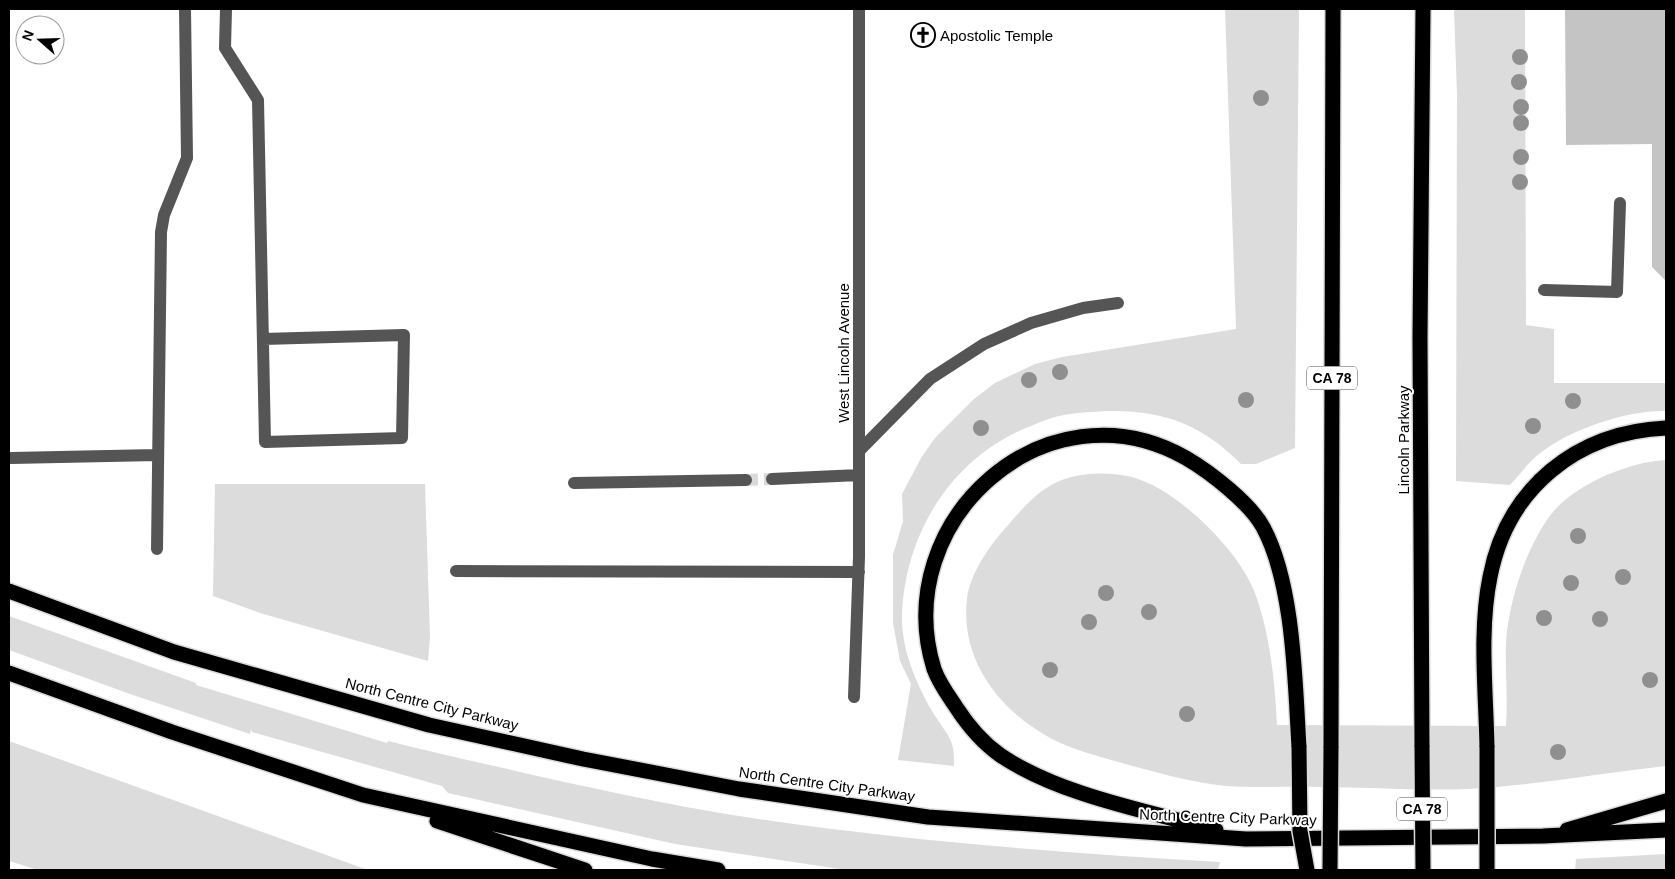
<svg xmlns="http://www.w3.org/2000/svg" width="1675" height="879" viewBox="0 0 1675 879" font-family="Helvetica,sans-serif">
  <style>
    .green { fill: #dcdcdc }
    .building { fill: #c4c4c4 }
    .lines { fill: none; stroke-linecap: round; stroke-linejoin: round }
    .minor-tunnel { stroke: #d9d9d9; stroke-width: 12; stroke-dasharray: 12 6; stroke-linecap: butt }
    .highway-casing { stroke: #dbdbdb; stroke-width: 18 }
    .minor { stroke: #555; stroke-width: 12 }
    .highway { stroke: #000; stroke-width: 15 }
    .highway-bridge-casing { stroke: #dbdbdb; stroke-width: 18; stroke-linecap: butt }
    .highway-bridge { stroke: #000; stroke-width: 15 }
    .tree { fill: #8f8f8f }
    .labels { text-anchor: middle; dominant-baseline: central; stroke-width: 4; stroke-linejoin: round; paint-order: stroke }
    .shield { fill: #fff; stroke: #4c4c4c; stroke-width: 1 }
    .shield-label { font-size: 14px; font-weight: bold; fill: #000 }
    .poi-label { font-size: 15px; fill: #000; stroke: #fff; text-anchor: start }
    .street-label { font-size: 15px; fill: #000; stroke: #fff }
  </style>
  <rect width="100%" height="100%" fill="#fff"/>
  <path class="green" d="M1225,9H1299L1295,448L1256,464H1241C1203,425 1163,410 1109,411C1092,412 1076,412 1059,416C1050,418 1040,422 1031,426C953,456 905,532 902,615C901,648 916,683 932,711C938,722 948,732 952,744C954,750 954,759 954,766L898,760L911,684L900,661L893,623V555L903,521L902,494L921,458L935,438L974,399L995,383L1035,364L1062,357L1236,329Z
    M1454,9H1525L1526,325L1554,329V383H1666V411C1627,410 1570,429 1539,454C1528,462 1520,475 1510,485L1456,481L1457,94Z
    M1666,460V766C1600,773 1533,786 1467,789C1418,791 1368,787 1320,787C1289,786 1257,788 1226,786C1188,782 1151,771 1115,761C1094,755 1071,749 1052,739C1000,711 960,661 967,599C970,572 991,544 1009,524C1022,509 1035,494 1053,484C1075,472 1108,471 1132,477C1177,489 1239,550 1255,593C1270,634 1275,682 1277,725L1506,726C1508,698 1505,670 1506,642C1509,601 1525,551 1549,517C1572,485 1628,462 1666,460Z
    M215,484H425L430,637L428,661L260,613L213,596Z
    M9,616L196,683V685L387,743L388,741C448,756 508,769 569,783C630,796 691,809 752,818C907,841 1064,853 1220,862L1218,870H846L675,844L448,793L442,786L252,732L251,729L250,734L130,694L9,650Z
    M9,741L368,870H38L9,861Z
    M1666,854V870H1575L1576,859Z"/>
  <path class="building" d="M1565,9H1666V281L1652,267V144L1566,145Z"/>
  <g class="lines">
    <path class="minor-tunnel" d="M746,480L772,479"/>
    <defs>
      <path id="highway" d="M9,591L174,652L429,725L583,759L739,789L928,817L1246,839L1543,836L1666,830
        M9,673L172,732L363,795L652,859L718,870
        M1422,747L1420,337L1423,9
        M1487,747C1486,693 1479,630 1490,577C1507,488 1577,432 1666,428
        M1331,748L1333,9
        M437,821L585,870
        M1216,830C1147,811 1059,795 1000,755C983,743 967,724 956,707C948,695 939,683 934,669C888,520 1047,379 1186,458C1210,472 1250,503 1263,527C1294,584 1295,683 1299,747
        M1567,830L1666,801"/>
    </defs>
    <use href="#highway" class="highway-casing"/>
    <path class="minor" d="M226,9L225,48L258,100L265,442L402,438L404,335L263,339
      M1544,290L1617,292L1620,203
      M859,451L930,379L984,344L1031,323L1083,308L1118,303
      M11,458L157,455
      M772,479L859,475
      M574,483L746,480
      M157,549L161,232L164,215L187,158L185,9
      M456,571L859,572
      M854,697L859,557V9"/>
    <use href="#highway" class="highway"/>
    <defs>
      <path id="highway-bridge" d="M1299,747L1300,831L1307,870
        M1422,747L1423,870
        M1487,747V870
        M1330,870L1331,748"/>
    </defs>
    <use href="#highway-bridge" class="highway-bridge-casing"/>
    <use href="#highway-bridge" class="highway-bridge"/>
  </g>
  <g class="tree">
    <circle cx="1520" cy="57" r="8"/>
    <circle cx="1519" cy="82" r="8"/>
    <circle cx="1261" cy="98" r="8"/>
    <circle cx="1521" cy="107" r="8"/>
    <circle cx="1521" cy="123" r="8"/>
    <circle cx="1521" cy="157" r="8"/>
    <circle cx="1520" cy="182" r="8"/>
    <circle cx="1060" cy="372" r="8"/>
    <circle cx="1029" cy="380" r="8"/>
    <circle cx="1246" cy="400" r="8"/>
    <circle cx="1573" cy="401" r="8"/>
    <circle cx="1533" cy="426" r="8"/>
    <circle cx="981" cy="428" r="8"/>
    <circle cx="1578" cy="536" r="8"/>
    <circle cx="1623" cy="577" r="8"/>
    <circle cx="1571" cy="583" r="8"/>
    <circle cx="1106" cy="593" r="8"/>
    <circle cx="1149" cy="612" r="8"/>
    <circle cx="1544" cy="618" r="8"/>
    <circle cx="1600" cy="619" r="8"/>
    <circle cx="1089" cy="622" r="8"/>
    <circle cx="1050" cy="670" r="8"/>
    <circle cx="1650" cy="680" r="8"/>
    <circle cx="1187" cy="714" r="8"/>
    <circle cx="1558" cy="752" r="8"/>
  </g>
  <defs>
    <symbol id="church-ring" viewBox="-11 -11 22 22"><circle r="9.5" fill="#fff" stroke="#000" stroke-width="1.5"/><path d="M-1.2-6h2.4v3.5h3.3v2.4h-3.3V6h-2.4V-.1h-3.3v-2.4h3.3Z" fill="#000"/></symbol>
  </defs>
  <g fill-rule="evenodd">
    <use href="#church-ring" x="909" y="21" width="28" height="28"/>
  </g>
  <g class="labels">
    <g class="shield">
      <rect x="1307" y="366.5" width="50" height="23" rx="4"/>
      <rect x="1397" y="797.5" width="50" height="23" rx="4"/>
    </g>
    <g class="shield-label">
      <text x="1332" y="378">CA 78</text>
      <text x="1422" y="809">CA 78</text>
    </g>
    <g class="poi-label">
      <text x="940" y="35">Apostolic Temple</text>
    </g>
    <g class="street-label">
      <text transform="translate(843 353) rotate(-90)">West Lincoln Avenue</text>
      <text transform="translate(1403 440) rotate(-90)">Lincoln Parkway</text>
      <text transform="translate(432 704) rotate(14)">North Centre City Parkway</text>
      <text transform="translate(827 784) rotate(8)">North Centre City Parkway</text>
      <text transform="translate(1228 817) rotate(2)">North Centre City Parkway</text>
    </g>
  </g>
  <rect width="1675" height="879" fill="none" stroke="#000000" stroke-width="20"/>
  <g transform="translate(40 40) rotate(290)"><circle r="24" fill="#ffffff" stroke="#999999"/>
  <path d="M0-4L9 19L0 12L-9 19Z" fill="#000000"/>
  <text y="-8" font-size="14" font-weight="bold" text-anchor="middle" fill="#000000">N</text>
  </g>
</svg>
